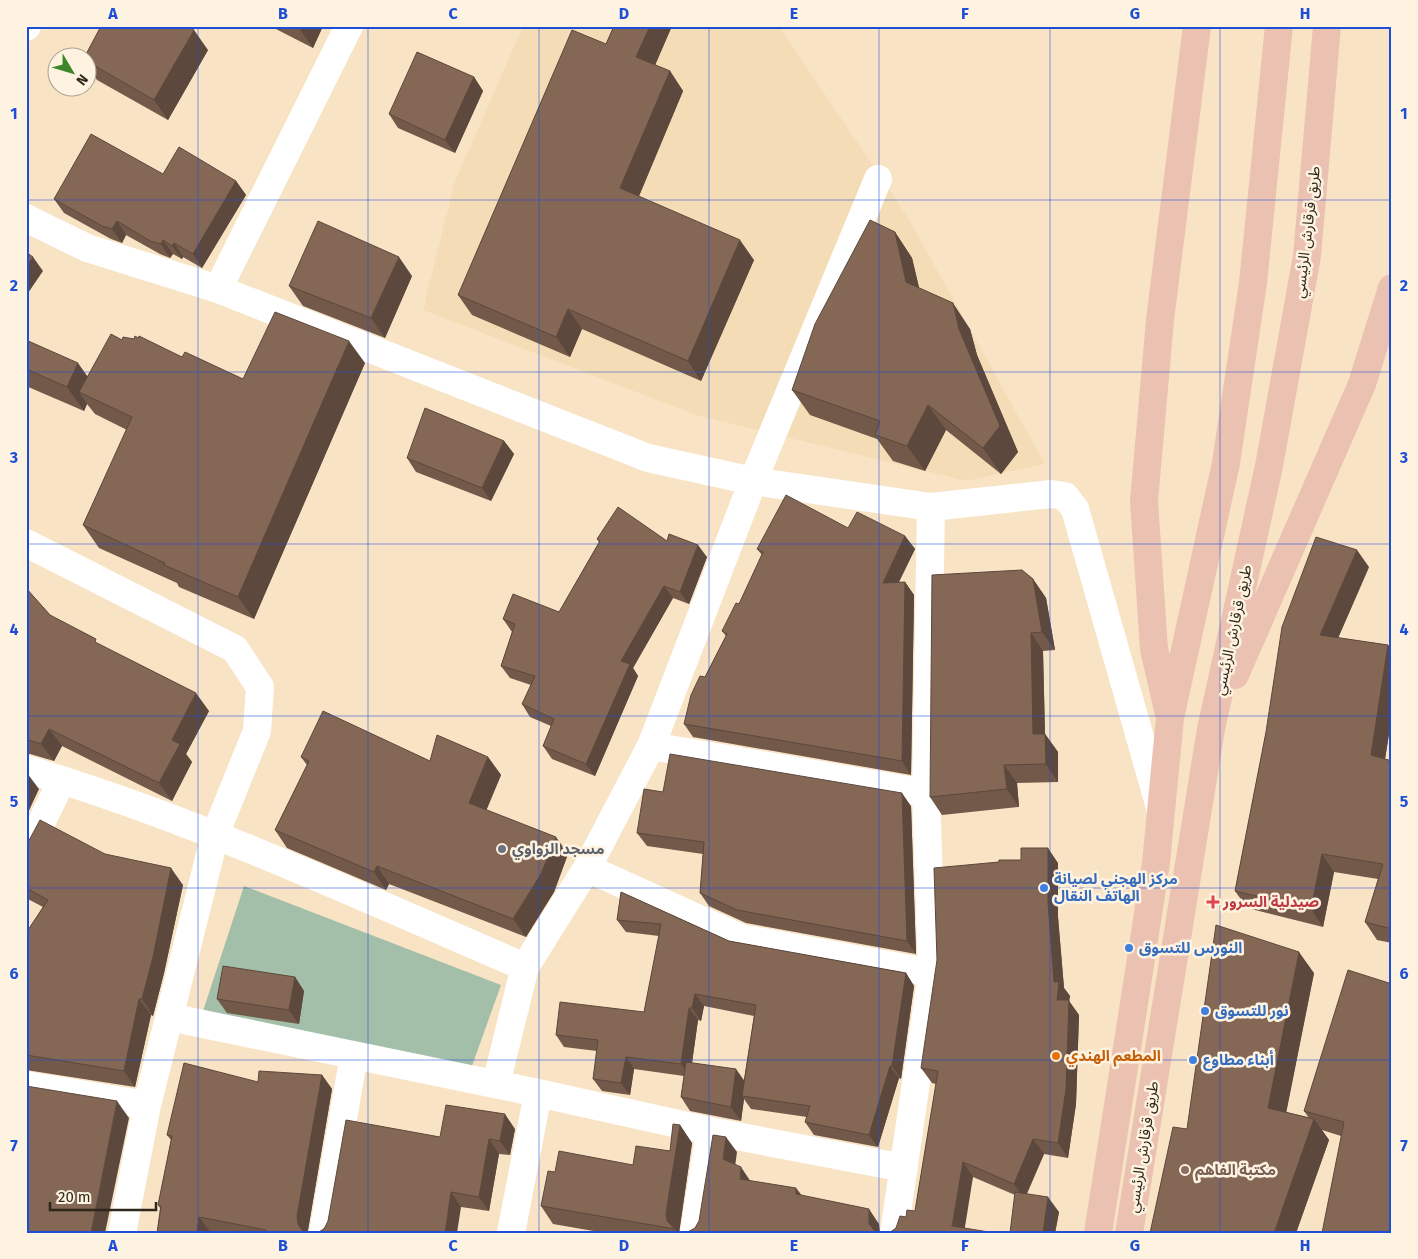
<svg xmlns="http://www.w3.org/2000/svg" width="1418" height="1259" viewBox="0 0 1418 1259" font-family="'Fira Sans','Noto Sans Arabic',sans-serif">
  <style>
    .built { fill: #f4ddb6 }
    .green { fill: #a4bfa9 }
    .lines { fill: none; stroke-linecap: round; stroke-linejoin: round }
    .minor { stroke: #fff; stroke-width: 28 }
    .primary { stroke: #ebc2b2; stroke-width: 28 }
    .wall { fill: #725949; fill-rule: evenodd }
    .shaded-wall { fill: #5c483c }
    .building { fill: #846755; stroke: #5c483c }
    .grid { fill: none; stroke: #1d4ed8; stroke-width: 1; stroke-opacity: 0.55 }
    .worship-dot { fill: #6b7280; stroke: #fef3e0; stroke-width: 2 }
    .shop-dot { fill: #3f7fe0; stroke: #fef3e0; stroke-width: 2 }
    .health-dot { fill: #e0444e; stroke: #fef3e0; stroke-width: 2 }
    .food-dot { fill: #e8710a; stroke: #fef3e0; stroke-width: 2 }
    .education-dot { fill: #8d6e63; stroke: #fef3e0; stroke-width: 2 }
    .labels { text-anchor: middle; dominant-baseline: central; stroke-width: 5; stroke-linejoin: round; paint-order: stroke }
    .street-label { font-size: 15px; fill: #2f271b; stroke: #fef3e0 }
    .worship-label { font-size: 15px; font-weight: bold; fill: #5b616d; stroke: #fef3e0; text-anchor: start }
    .shop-label { font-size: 15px; font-weight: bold; fill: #366cbe; stroke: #fef3e0; text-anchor: start }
    .health-label { font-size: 15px; font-weight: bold; fill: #be3a42; stroke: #fef3e0; text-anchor: start }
    .food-label { font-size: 15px; font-weight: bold; fill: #c56008; stroke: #fef3e0; text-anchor: start }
    .education-label { font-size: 15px; font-weight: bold; fill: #785e54; stroke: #fef3e0; text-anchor: start }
    .neatline { fill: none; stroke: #1d4ed8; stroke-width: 2 }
    .grid-label { font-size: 16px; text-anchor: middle; font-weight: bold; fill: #1d4ed8 }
  </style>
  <rect width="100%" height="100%" fill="#f8e4c5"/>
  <path class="built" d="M523,26H779L907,216L1045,464L966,481L696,415L423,310L455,181Z"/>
  <path class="green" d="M244,886L501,985L472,1066L202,1014Z"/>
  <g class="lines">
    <path class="minor" d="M26,27L27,26
      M26,218L87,248L218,289L648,458L753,481L931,507L1051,494L1065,496L1075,509L1161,811
      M218,289L349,26
      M26,543L235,649L260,687L257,731L215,835L147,1105L122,1233
      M651,746L926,793
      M26,769C198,820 361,897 525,967
      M26,854L62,780
      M587,868L741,938L932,973
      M169,1017L538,1093L710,1131L904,1168
      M496,1084L525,967L587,868L651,746L753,481L878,179
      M26,1085L147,1105
      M323,1233L354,1055
      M511,1233L538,1093
      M694,1233L710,1131
      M894,1233L932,973L926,793L931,507"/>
    <path class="primary" d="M1235,675L1362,384L1392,288
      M1168,710L1154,649L1144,501L1160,320L1197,26
      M1098,1233L1156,863L1170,718L1226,463L1253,283L1279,26
      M1129,1233L1211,729L1269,466L1307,256L1327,26"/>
  </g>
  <path class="wall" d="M270,26H323L313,48Z
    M614,26H672L655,65L670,71L683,91L639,196L754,260L701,381L582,329L570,357L472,315L458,295L606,44Z
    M208,50L168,120L97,80L88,66V58Z
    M474,77L483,91L455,153L398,128L389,114Z
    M163,174L236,181L246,195L202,268L183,257L182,259L173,254L170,258L160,254L126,235L122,243L111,239L64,213L54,199Z
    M895,232L912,258L919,288L970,329L977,355L1018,452L1001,474L946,430L925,471L893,461L877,439L810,415L792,390Z
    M412,276L385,338L303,306L289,286Z
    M26,340L87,377L122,340L182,357L243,379L365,363L254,619L179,587L177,583L99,548L83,525L127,430L95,414L87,404L84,411L26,386Z
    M504,441L514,454L491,501L416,472L407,458Z
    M848,528L905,536L915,549L899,582H905L914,595L911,775L693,737L684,724L705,677L726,636L722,631L739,604L762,555L757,549Z
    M597,539L667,541L707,557L689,604L673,598L633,668L638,676L595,776L552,759L543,746L551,726L530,717L522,704L531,685L510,678L501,666L512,632L503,619L559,612L599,542Z
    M1369,567L1338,638L1388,645L1392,651V715L1385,759L1392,761V943L1377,940L1365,922L1378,879L1334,872L1323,927L1247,908L1235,891L1266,732Z
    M1033,579L1046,598L1055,650L1043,651L1045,734L1058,752V782L1017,783L1019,807L942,815L930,797Z
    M26,588L50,615L209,711L186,754L192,762L172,801L62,746L54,761L30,754H26Z
    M301,757L430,761L488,757L501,775L486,810L568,854L554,892L526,937L389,884L386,890L287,848L275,830L307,765Z
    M663,792L911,806L916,954L746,923L709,906L700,893L703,854L647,846L637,833Z
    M26,846L105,854L183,885L164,973L153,1016L151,1015L135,1087L26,1070V933L43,907L26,898Z
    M1058,863V917L1064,988L1070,996L1069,1001L1079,1015L1076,1104L1068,1158L1044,1154L1027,1194L1059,1212L1055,1233H1010L1015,1195L973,1177L896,1228L906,1217L915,1211L936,1084L932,1083L921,1068Z
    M621,892L729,941L906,973L914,986L901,1079L899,1078L878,1147L814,1135L805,1122L807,1117L751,1109L744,1099L741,1121L690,1111L681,1097L684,1076L634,1069L630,1095L602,1091L593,1079L597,1051L564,1047L556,1035L644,1012L659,936L626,932L617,920ZM704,1006L754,1016L744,1080L692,1063L698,1020L701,1021Z
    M1314,973L1286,1112L1309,1118L1304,1111L1392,984L1341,1136L1322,1130L1329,1140L1296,1233L1187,1129Z
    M295,977L304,991L299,1024L227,1013L217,999Z
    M322,1075L332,1089L308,1230V1233H216L210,1232V1233H157L160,1208L158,1205L171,1140L167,1135L258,1082Z
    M680,1125L692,1143L679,1233H605L553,1224L541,1206L555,1172L633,1165L670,1151Z
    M515,1129L510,1155L499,1154L489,1211L461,1207L318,1233L440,1137Z"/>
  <path class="shaded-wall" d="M300,26H323L313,48L299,28Z
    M650,26H672L650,77L636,57Z
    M194,30L208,50L168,120L154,100Z
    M670,71L683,91L634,208L620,188Z
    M474,77L483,91L455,153L445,140Z
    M236,181L246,195L202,268L193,254Z
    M117,221L126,235L122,243L112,229Z
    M895,232L912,258L924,308L906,282Z
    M163,240L173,254L170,258L161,244Z
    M740,240L754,260L701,381L688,361Z
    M174,243L183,257L182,259L172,246Z
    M33,257L43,271L26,296V267Z
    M399,257L412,276L385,338L371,318Z
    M953,303L970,329L977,355L1018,452L1001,474L983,448L959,329Z
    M568,309L582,329L570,357L556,337Z
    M349,341L365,363L254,619L238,597Z
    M78,363L95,387L79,392L87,404L84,411L67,387Z
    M928,405L946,430L925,471L907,446Z
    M504,441L514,454L491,501L482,488Z
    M905,536L915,549L892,596L883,583Z
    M698,545L707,557L689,604L680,592Z
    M1357,550L1369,567L1332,652L1320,635Z
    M1033,579L1046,598L1055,650L1042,632Z
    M905,582L914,595L911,775L902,761Z
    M664,586L673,598L633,668L638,676L595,776L586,764L621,661Z
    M1031,633L1043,651L1045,734L1058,752V782L1046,764L1033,734Z
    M1388,645L1392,651V715L1383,772L1371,755Z
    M196,693L209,711L186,754L192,762L172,801L159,783L172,740Z
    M49,729L62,746L54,761L41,744Z
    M488,757L501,775L482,821L469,803Z
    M1004,765L1017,783L1019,807L1007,789Z
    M27,773L39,789L26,817V776Z
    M902,793L911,806L916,954L907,941Z
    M556,837L568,854L554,892L526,937L513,919Z
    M1048,848L1058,863V917L1064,988L1070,996L1069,1001L1079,1015L1076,1104L1068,1158L1058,1143L1057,1000L1054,982L1048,902Z
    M1322,854L1334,872L1323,927L1311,909Z
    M377,866L389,884L386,890L374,872Z
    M171,868L183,885L164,973L153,1016L142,999Z
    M1299,952L1314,973L1283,1129L1268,1108Z
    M906,973L914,986L901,1079L892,1066Z
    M295,977L304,991L299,1024L289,1010Z
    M695,994L704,1006L701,1021L692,1008Z
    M139,999L151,1015L135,1087L124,1071Z
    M689,1008L698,1020L690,1077L681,1064Z
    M626,1057L634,1069L630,1095L621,1083Z
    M890,1066L899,1078L878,1147L869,1135Z
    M736,1069L746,1083L742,1096L744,1099L741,1121L731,1107Z
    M322,1075L332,1089L308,1230V1233H304L298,1224L297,1216Z
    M117,1101L129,1118L105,1233H91Z
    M505,1114L515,1129L510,1155L500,1141Z
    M1314,1119L1329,1140L1296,1233H1274Z
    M680,1125L692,1143L679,1233H678L675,1229L667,1221L666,1213Z
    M726,1137L737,1152L734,1174L723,1159Z
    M489,1139L499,1154L489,1211L479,1197Z
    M1033,1139L1044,1154L1024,1199L1014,1184Z
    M963,1162L973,1177L964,1233L952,1226Z
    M741,1167L751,1182L740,1179Z
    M796,1188L807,1202L796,1194Z
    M451,1192L461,1207L457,1233H445Z
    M1048,1197L1059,1212L1055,1233H1043Z
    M869,1209L879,1224L880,1233H875L869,1224Z
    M199,1217L210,1232V1233H197Z"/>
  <path class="building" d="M101,26H187L194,30L154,100L88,62V58H84Z
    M614,26H650L636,57L670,71L620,188L740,240L688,361L568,309L556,337L458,295L572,30L606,44Z
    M417,52L474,77L445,140L389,114Z
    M91,134L163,174L179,147L236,181L193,254L174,243L172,246L163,240L161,244L150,241L117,221L112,229L102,226L54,199Z
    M870,220L895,232L906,282L953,303L959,329L1000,426L983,448L928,405L907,446L875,435L880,421L792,390L815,324Z
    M318,221L399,257L371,318L289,286Z
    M26,252L33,257L26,267Z
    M275,312L349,341L238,597L164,565L165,563L83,525L132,417L79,392L111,334L122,340L123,337L134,339L135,336L138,338L139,336L182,357L185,352L243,379Z
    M26,340L78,363L67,387L26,369Z
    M425,408L504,441L482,488L407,458Z
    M786,495L848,528L857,512L905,536L883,583L905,582L902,761L684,724L691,695L700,676L705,677L727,634L722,631L736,603L739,604L763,552L757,549Z
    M618,507L667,541L669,534L698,545L680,592L664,586L621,661L630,664L586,764L543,746L554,719L522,704L535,676L501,666L515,624L503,619L513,594L559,612L600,541L597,539Z
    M1316,537L1357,550L1320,635L1388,645L1371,755L1392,761V929L1365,922L1383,864L1322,854L1311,909L1235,891L1266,732L1282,627Z
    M1022,570L1033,579L1042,632L1031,633L1033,734H1045L1046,764L1004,765L1007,789L930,797L932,575Z
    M26,588L50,615L96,639L95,642L196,693L172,740L180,744L159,783L49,729L41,744L26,739Z
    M323,711L430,761L437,735L488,757L469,803L556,837L541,874L513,919L377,866L374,872L275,830L309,761L301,757Z
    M670,754L902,793L907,941L737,910L700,893L704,842L637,833L644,789L663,792Z
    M40,820L105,854L171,868L153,957L142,999H139L124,1071L26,1055V933L48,900L26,888V846Z
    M1021,848H1048V902L1054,982H1059L1057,1000H1069L1066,1089L1058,1143L1033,1139L1014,1184L963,1162L952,1226L995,1233H889L896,1228L900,1216L906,1217L907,1210L915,1211L938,1071L921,1068L937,960L934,868L999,862V860H1021Z
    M621,892L729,941L906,973L892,1066H890L869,1135L805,1122L810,1106L742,1096L756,1005L695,994L692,1008H689L681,1064L626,1057L621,1083L593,1079L598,1040L556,1035L560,1002L644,1012L661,924L617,920Z
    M1216,925L1299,952L1268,1108L1314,1119L1274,1233H1150L1173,1127L1187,1129Z
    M223,966L295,977L289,1010L217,999Z
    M1348,970L1392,984V1233H1322L1344,1122L1304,1111Z
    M686,1062L736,1069L731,1107L681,1097Z
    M184,1063L258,1082L259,1071L322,1075L297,1216L298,1224L302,1230L308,1233H266V1230L199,1217L197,1233H157L161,1206L158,1205L172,1136L167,1135Z
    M26,1086L117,1101L91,1233L26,1232Z
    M446,1105L505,1114L500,1141L489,1139L479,1197L451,1192L445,1233H317L324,1229L328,1221L346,1120L440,1137Z
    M673,1124L680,1125L666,1213L667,1221L675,1229L541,1206L548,1171L555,1172L559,1151L633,1165L636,1146L670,1151Z
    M713,1135L726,1137L723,1159L741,1167L740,1179L796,1188V1194L869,1209V1224L874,1230L879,1233H686L695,1228L699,1221Z
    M1015,1192L1048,1197L1043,1233H1010Z"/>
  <path class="grid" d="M198,26V1233M368,26V1233M539,26V1233M709,26V1233M879,26V1233M1050,26V1233M1220,26V1233M26,200H1392M26,372H1392M26,544H1392M26,716H1392M26,888H1392M26,1060H1392"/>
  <circle class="worship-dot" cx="502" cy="849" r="5"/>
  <g class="shop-dot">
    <circle cx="1044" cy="888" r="5"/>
    <circle cx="1129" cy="948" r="5"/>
    <circle cx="1205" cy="1011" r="5"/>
    <circle cx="1193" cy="1060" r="5"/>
  </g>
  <path class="health-dot" d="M1210.5 894.5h5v5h5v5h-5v5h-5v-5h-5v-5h5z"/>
  <circle class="food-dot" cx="1056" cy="1056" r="5"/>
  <circle class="education-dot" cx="1185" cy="1170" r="5"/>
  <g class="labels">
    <g class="street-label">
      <text transform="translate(1307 232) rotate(-83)">طريق قرقارش الرئيسي</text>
      <text transform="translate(1233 630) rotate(-78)">طريق قرقارش الرئيسي</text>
      <text transform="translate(1143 1147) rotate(-81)">طريق قرقارش الرئيسي</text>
    </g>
    <g class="worship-label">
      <text x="512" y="849">مسجد الزواوي</text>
    </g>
    <g class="shop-label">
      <text x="1054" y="879">مركز الهجني لصيانة<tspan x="1054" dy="17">الهاتف النقال</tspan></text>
      <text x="1139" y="948">النورس للتسوق</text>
      <text x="1215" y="1011">نور للتسوق</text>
      <text x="1203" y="1060">أبناء مطاوع</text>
    </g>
    <g class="health-label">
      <text x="1223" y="902">صيدلية السرور</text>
    </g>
    <g class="food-label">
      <text x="1066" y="1056">المطعم الهندي</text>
    </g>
    <g class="education-label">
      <text x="1195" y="1170">مكتبة الفاهم</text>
    </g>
  </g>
  <rect width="1418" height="1259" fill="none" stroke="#fef3e0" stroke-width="55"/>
  <g transform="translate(72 72) rotate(128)"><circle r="24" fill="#fef3e0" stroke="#aba191"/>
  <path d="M0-4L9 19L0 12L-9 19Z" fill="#3e862c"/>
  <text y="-8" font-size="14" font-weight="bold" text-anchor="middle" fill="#2f271b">N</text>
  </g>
  <path d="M50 1202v8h106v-8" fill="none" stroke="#2f271b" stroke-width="2.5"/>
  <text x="58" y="1202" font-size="15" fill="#2f271b" stroke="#fef3e0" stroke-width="4" paint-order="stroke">20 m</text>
  <rect x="28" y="28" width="1362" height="1204" class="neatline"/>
  <g class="grid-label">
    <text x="113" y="19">A</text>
    <text x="283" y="19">B</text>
    <text x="453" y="19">C</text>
    <text x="624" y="19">D</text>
    <text x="794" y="19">E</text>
    <text x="965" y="19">F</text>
    <text x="1135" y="19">G</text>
    <text x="1305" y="19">H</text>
    <text x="14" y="119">1</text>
    <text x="1404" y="119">1</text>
    <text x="14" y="291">2</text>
    <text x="1404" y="291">2</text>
    <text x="14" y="463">3</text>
    <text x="1404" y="463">3</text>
    <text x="14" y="635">4</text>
    <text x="1404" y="635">4</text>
    <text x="14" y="807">5</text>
    <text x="1404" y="807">5</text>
    <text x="14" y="979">6</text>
    <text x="1404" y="979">6</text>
    <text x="14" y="1151">7</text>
    <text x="1404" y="1151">7</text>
    <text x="113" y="1251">A</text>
    <text x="283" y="1251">B</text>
    <text x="453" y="1251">C</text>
    <text x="624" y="1251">D</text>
    <text x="794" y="1251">E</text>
    <text x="965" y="1251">F</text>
    <text x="1135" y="1251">G</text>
    <text x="1305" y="1251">H</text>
  </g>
</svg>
